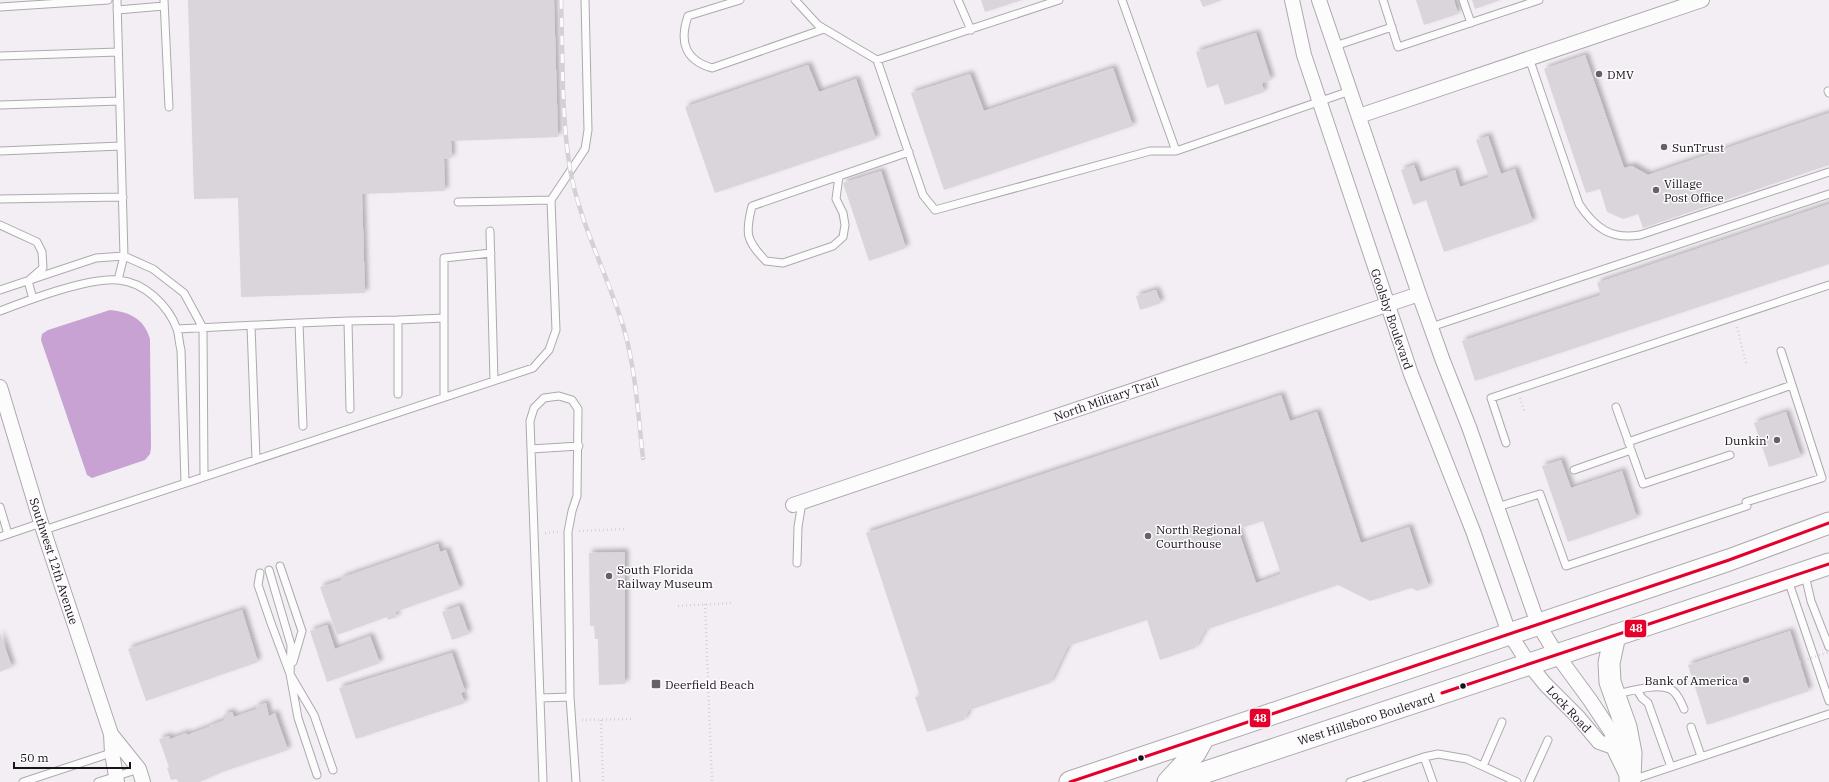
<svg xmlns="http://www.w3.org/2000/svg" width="1829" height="782" viewBox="0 0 1829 782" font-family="'IBM Plex Serif',serif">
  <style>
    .water { fill: #c7a2d2 }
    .building { fill: #d9d5da; fill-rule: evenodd; filter: url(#shadow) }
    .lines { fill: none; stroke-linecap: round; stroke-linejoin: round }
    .lane-casing { stroke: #ada9ae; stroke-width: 9 }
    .street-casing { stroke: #ada9ae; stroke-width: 16 }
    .primary-casing { stroke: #ada9ae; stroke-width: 23 }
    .path { stroke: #d4d3d5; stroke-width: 2.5; stroke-dasharray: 1 3; stroke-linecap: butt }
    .lane { stroke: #fdfcfd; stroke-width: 7 }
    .street { stroke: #fdfcfd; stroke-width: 14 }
    .primary { stroke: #fdfcfd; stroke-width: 21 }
    .rail-casing { stroke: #d3d1d4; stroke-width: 4.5 }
    .rail { stroke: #fdfbfe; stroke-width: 3; stroke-dasharray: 9; stroke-linecap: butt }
    .path-bridge { stroke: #d4d3d5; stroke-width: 2.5; stroke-dasharray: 1 3; stroke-linecap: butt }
    .bus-1-casing { stroke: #fdfbfe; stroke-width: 6 }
    .bus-1 { stroke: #e4002b; stroke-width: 3 }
    .poi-dot { fill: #656166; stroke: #fdfbfe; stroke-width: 1.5 }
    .bus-dot { fill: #181519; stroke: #fdfbfe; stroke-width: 1.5 }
    .labels { text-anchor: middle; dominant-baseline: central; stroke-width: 3; stroke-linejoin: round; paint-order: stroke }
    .poi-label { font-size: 12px; fill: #181519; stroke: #fdfbfe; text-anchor: start }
    .street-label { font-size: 12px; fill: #181519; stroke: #fdfbfe }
    .line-badge { stroke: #fdfbfe; stroke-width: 1.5 }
    .badge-label { font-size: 11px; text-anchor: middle; font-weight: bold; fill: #fff }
  </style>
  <defs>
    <filter id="shadow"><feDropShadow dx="3.5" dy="-3.5" stdDeviation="2" flood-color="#0004"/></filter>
  </defs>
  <rect width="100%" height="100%" fill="#f3eef4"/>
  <path class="water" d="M110,310C130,312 144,319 150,339L151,448L150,454L145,460L92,478L87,475L41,340L42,334L48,330Z"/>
  <path class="building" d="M188,0H554L558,137L451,141L452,158L444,159L445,191L362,194L365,293L241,297L238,198L194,199Z
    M981,0H1022L985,12Z
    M1200,0H1222L1203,7Z
    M1416,0H1454L1458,14L1424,25Z
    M1472,0H1500L1475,9Z
    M1256,33L1271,80L1262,83L1264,92L1225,105L1218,84L1207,88L1196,52Z
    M1585,55L1624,168L1632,166L1648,175L1829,113V165L1643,228L1638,214L1623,219L1607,212L1600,189L1586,193L1544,69Z
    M808,65L819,92L856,79L876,139L715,193L685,107Z
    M1113,68L1133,126L944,190L911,93L970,74L984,111Z
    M1488,136L1501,174L1515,169L1533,222L1444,252L1426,200L1413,205L1401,170L1414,165L1420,182L1455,170L1460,187L1489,177L1476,140Z
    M881,171L906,248L869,261L843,183Z
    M1829,204V264L1475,381L1462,341L1601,295L1597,283Z
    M1156,290L1161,303L1140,310L1136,296Z
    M1281,395L1290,421L1317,412L1361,543L1409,527L1429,587L1417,591L1411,588L1370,601L1338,585L1205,630L1195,648L1160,660L1147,620L1068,646L1050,683L969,710L964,720L927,732L915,697L920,696L866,533ZM1263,521L1281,574L1256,583L1238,529Z
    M1786,412L1801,457L1769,467L1754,423Z
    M1561,460L1571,488L1622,471L1637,518L1568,542L1542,466Z
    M438,544L440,552L446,550L460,589L395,612L397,617L388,620L387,617L337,635L320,587L342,580L341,578Z
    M625,552V684L599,685L598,639H595L594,626H590L589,553Z
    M459,606L469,634L452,640L442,612Z
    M242,610L258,662L146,701L128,649Z
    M327,625L335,649L370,636L380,663L327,682L310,631Z
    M1790,631L1809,691L1707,725L1688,665Z
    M0,633L12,667L0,672Z
    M452,653L465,691L461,693L465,703L356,739L339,688Z
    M266,703L269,716L275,713L288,750L222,772L200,782H178L177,779L171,780L167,768L169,767L159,739L169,736L170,739L186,733L187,735L209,727V726L225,720L223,715L232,712L234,717L257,709L256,706Z"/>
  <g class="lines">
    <defs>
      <path id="lane" d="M117,0L124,256L118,280
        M164,0L169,107
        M740,0L688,16C679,42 685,60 712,68L824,29
        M795,0L818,25L877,60L923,195L935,210L1150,151H1176L1350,91
        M958,0L971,30
        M1122,0L1176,151
        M1383,0L1398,47L1539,0
        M1463,0L1471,23
        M0,7L108,0
        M117,10L164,6
        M1335,46L1392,27
        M0,56L118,52
        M1529,58L1579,204C1595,228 1611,240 1640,235L1829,172
        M877,60L1059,0
        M1828,91L1829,93
        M0,105L120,101
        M0,151L121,146
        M839,176L836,199L843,213L845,225L843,237L833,246L783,263L766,261C746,241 745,233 752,206L909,152
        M0,199L123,197
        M551,200L585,149L588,130L585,0
        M0,225L37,242L42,252L43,268L28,281L33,299
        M490,231L494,380
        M0,290L96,258L124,256L153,269L184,293L203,328L204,476
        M0,311C29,300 89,277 118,280C144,282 168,305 177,329C179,335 179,343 181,350L185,483
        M251,326L256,459
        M1431,327L1829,194
        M177,329L299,323
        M1781,351L1792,385
        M398,394V320L444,318
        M444,397V258L491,253
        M1616,407L1630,446
        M350,409L348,321L398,320
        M303,426L299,323L348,321
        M1628,442L1792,385L1822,478L1746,502
        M1506,443L1491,398L1829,285
        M531,449L579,446
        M1574,470L1631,450L1643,484L1730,455
        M0,507L8,534
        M1497,507L1540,494L1566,566L1747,506
        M44,530L533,368L549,350L556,330L551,200L458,202
        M0,537L41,523
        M797,563L798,527L802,502
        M280,566L302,631L293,662
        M269,570L291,645L290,674L298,718L317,775
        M260,573L258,585L271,623L290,674L314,715L333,770
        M1805,575L1811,601L1829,647
        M1788,580L1829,701
        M1637,690L1642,698L1648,703L1671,767
        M1617,694C1631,691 1656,683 1670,689C1677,692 1681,702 1684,709
        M540,698L570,697
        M1691,727L1701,756
        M1483,766L1502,722
        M1632,780L1829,714
        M23,782L114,752
        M98,782L139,769
        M543,782L530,421L534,408L544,398L559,396L572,400L578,409L577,496L572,511L568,532L570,697L576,782
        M1350,782L1424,757
        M1433,782L1424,757L1438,754L1467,759L1517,782
        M1529,782L1548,740"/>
      <path id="street" d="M1292,0L1304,55L1411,374L1473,531L1509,633L1529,664L1545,684L1578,717L1599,742L1613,747
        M1319,0L1419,294L1443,361L1469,427L1538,624L1557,655L1590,700L1612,733L1613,747L1628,778
        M1359,116L1702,0
        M0,387L41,523L111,734L112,753L117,782
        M793,505L1419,294
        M111,734L139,769L143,782"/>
      <path id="primary" d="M1615,635L1609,663L1610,682L1626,727L1631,753L1630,780
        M1070,782L1729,560L1829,523
        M1168,782L1195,753L1204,737
        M1176,782L1829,564"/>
    </defs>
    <use href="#lane" class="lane-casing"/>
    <use href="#street" class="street-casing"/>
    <use href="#primary" class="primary-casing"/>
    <path class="path" d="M1737,327L1746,363
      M1520,398L1525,413
      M579,531L626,529
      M545,533L558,532
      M705,604L712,782
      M678,606L732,603
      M582,720L632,719
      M601,720L603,782"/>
    <use href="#lane" class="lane"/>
    <use href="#street" class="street"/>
    <use href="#primary" class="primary"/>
    <defs>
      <path id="rail" d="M561,0C563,56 561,114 570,169C580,225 608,275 624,329C636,371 638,415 643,458"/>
    </defs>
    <use href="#rail" class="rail-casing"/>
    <use href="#rail" class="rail"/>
    <path class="path-bridge" d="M1800,662L1829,652"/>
    <defs>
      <path id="bus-1" d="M1442,693L1829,564
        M1070,782L1729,560L1829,523"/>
    </defs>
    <use href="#bus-1" class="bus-1-casing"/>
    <use href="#bus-1" class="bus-1"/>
  </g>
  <g class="poi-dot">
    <circle cx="1599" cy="74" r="4"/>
    <circle cx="1664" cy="147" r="4"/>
    <circle cx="1656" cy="190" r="4"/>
    <circle cx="1777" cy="440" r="4"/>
    <circle cx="1148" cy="536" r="4"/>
    <circle cx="609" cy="576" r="4"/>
    <circle cx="1746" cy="680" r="4"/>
    <rect x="651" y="679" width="10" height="10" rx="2"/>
  </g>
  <g class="bus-dot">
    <circle cx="1463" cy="686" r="3.5"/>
    <circle cx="1141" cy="758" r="3.5"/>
  </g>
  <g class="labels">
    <g class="poi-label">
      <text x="1607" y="74">DMV</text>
      <text x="1672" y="147">SunTrust</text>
      <text x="1664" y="183">Village<tspan x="1664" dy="14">Post Office</tspan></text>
      <text x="1769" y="440" text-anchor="end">Dunkin'</text>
      <text x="1156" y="529">North Regional<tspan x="1156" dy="14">Courthouse</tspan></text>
      <text x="617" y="569">South Florida<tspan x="617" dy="14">Railway Museum</tspan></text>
      <text x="1738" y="680" text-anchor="end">Bank of America</text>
      <text x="665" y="684">Deerfield Beach</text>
    </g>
    <g class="street-label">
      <text transform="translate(1392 319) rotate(71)">Goolsby Boulevard</text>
      <text transform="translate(1106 399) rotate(-19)">North Military Trail</text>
      <text transform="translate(54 561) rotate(72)">Southwest 12th Avenue</text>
      <text transform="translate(1569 709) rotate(47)">Lock Road</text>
      <text transform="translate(1366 719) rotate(-18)">West Hillsboro Boulevard</text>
    </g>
  </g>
  <g class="line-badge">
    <rect x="1624" y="619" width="23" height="19" rx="4" fill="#e4002b"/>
    <rect x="1249" y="708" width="22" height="20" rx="4" fill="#e4002b"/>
  </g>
  <g class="badge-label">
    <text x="1636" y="632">48</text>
    <text x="1260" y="722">48</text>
  </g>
  <path d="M14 762v6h116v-6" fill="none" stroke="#181519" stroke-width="2"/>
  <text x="20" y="762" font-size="12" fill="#181519" stroke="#fdfbfe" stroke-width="3" paint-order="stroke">50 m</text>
</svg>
